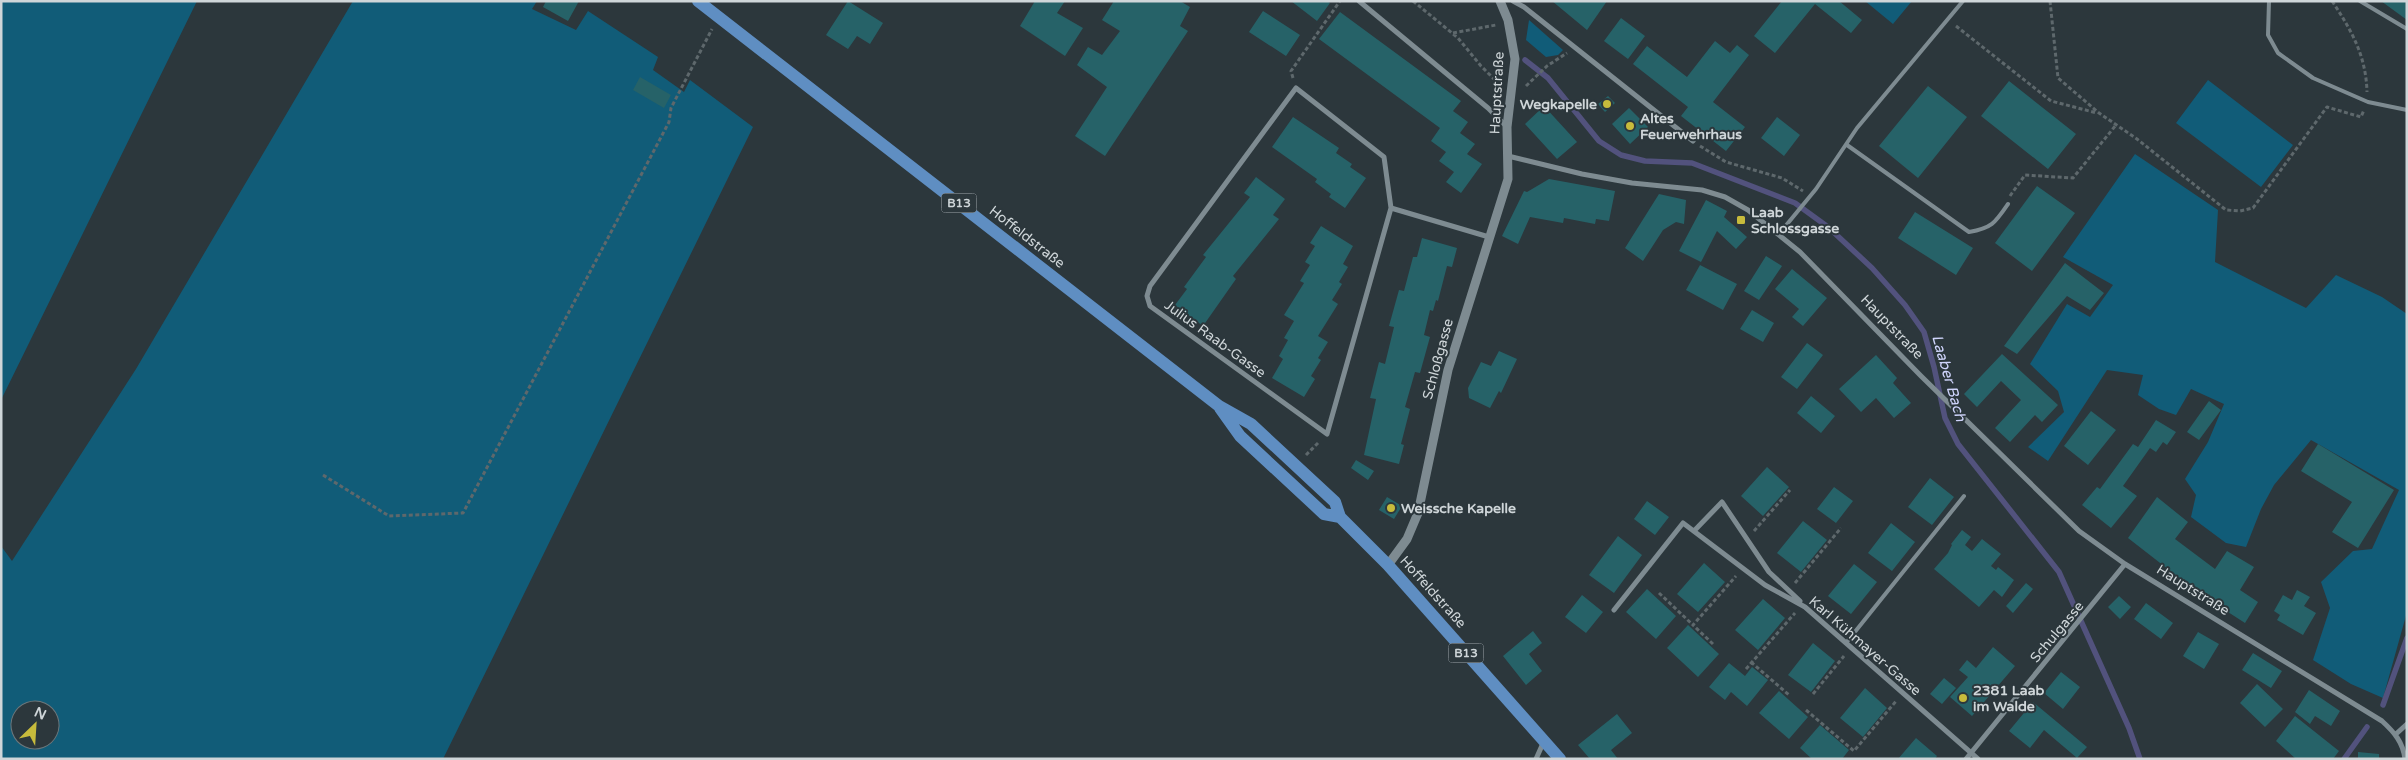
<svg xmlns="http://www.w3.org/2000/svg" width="2408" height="760" viewBox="0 0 2408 760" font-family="'Varela Round',sans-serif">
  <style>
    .green { fill: #115c78; fill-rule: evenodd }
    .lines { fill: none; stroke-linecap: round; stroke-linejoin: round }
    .stream { stroke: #52527d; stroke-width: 5.5 }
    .building { fill: #266268 }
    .path { stroke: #5e686c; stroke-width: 3; stroke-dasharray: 4 2.5; stroke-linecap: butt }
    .service { stroke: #7e8b91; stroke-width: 4 }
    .minor { stroke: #7e8b91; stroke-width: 5 }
    .tertiary { stroke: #7e8b91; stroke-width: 9 }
    .primary { stroke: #5f8ec2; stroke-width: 12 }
    .poi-dot { fill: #c7bb3c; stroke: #2c373c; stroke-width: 2 }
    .labels { text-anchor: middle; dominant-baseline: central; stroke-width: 4; stroke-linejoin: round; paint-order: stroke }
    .shield { fill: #2c373c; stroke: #9ea6aa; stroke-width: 1 }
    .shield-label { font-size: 12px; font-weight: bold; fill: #cfd6d9 }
    .street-label { font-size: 14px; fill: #cfd6d9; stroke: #2c373c }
    .poi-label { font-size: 14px; font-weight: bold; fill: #cfd6d9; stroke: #2c373c; text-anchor: start }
    .water-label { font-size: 15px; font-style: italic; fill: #cfd4fb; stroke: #2c373c }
  </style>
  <rect width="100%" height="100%" fill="#2c373c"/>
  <path class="green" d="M1,1H197L1,400Z
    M353,1H537L532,9L576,30L588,11L658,57L653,70L684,92L690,80L753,127L443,759H1V546L12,561L136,369ZM20,710H50V740H20Z
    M1865,1H1912L1893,24Z
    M1529,20L1563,50L1558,55L1546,57L1526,40Z
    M2208,80L2293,145L2261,187L2176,123Z
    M2135,154L2218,210L2215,262L2306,308L2336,275L2382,297L2407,314V612L2383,698L2351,684L2313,660L2330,608L2321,582L2353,551L2372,549L2399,490L2311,440L2274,485L2261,509L2246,547L2226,543L2191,517L2196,495L2185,479L2208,442L2224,404L2191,389L2176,415L2159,409L2138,395L2143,375L2107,370L2048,461L2028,447L2064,412L2058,391L2030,364L2067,304L2090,317L2113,285L2063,257Z"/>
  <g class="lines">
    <path class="stream" d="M1525,60L1548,78L1599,141L1621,155L1645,161L1692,163L1795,203L1828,227L1872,268L1905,305L1924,332L1934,367L1945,418L1958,444L2059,572L2129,728L2140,759
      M2383,705L2407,638
      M2344,759L2367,727"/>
  </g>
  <path class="building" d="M546,1H579L568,21L543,7Z
    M848,1L883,23L870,44L857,36L848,49L826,35Z
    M1035,1H1065L1057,13L1083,28L1065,56L1020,26Z
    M1114,1H1180L1190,7L1180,26L1188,31L1105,156L1075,136L1107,87L1077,65L1088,47L1102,55L1120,31L1102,20Z
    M1291,1H1327L1330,3L1317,21Z
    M1552,1H1607L1587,30Z
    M1782,1H1839L1862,20L1851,33L1815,4L1775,53L1754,36Z
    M2381,1H2407V20Z
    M1263,11L1300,35L1286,56L1249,32Z
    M1340,12L1461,101L1453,111L1468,122L1460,133L1475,144L1467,154L1482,164L1461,193L1446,182L1454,172L1439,161L1446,152L1431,141L1440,128L1319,39Z
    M1621,18L1645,36L1628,59L1604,41Z
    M1715,41L1730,53L1737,45L1749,55L1713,102L1745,127L1726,151L1681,116L1688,107L1633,64L1647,46L1687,77Z
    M640,77L671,95L664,108L633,90Z
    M2009,81L2076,134L2048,169L1981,116Z
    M1928,86L1967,117L1918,178L1879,146Z
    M1608,96L1615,103L1605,112L1598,104Z
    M1544,106L1577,142L1557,159L1525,124Z
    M1629,108L1648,127L1630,144L1612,124Z
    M1293,117L1339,148L1336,153L1352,164L1350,167L1366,178L1345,208L1329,197L1331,194L1315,182L1317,179L1272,147Z
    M1777,117L1800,135L1784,156L1761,138Z
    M1256,177L1285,199L1273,215L1279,219L1233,276L1236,279L1203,326L1175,305L1187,289L1184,287L1206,257L1203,255L1250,197L1244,193Z
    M1549,179L1615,191L1609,221L1596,219L1595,224L1564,218L1563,223L1530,217L1518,244L1502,236L1524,191L1527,192Z
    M2037,186L2075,213L2032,271L1995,243Z
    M1659,194L1686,200L1684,224L1676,222L1663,230L1643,261L1625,248Z
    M1706,200L1727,211L1724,217L1747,237L1736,249L1717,231L1701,262L1679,251Z
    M1915,212L1973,248L1956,275L1898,238Z
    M1321,226L1353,246L1343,264L1348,267L1339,282L1342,284L1332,300L1338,304L1318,336L1328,342L1318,358L1321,360L1311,376L1315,379L1304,397L1272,378L1283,359L1279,356L1288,340L1284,338L1294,321L1284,315L1304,283L1300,281L1310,265L1305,262L1315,246L1310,243Z
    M1422,238L1457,248L1452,267L1447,266L1438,301L1436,300L1433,311L1430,310L1424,335L1430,337L1420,373L1415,372L1405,407L1410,409L1401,444L1404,445L1399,464L1364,455L1376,399L1370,398L1379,362L1385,364L1394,327L1389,326L1399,290L1404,291L1413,257H1417Z
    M1766,256L1782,266L1759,300L1744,291Z
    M2065,263L2104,293L2090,310L2067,296L2017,354L2004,346Z
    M1700,265L1737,284L1723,310L1686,290Z
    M1792,269L1827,298L1803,326L1792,317L1799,309L1775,289Z
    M1752,310L1774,323L1763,342L1740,329Z
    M1807,343L1823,355L1797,389L1781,377Z
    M1499,351L1517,359L1501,393L1499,391L1490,408L1469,398L1468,388L1481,362L1491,366Z
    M2002,354L2058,405L2042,422L2035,415L2010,442L1995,428L2021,400L2001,381L1977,407L1964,394Z
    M1876,355L1897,378L1893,383L1911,403L1894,418L1876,398L1861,412L1839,389Z
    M1811,396L1835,416L1821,433L1797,413Z
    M2209,401L2221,410L2199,440L2187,432Z
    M2091,411L2116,430L2088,465L2064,446Z
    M2156,420L2176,432L2167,445L2163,442L2156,452L2150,448L2123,486L2137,496L2111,528L2082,505L2097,487L2100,489L2133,444L2138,447Z
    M2318,444L2394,490L2358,548L2332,532L2352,502L2301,471Z
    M1356,460L1374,471L1368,480L1351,468Z
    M1767,467L1789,487L1763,516L1741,496Z
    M1930,478L1954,497L1932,525L1908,507Z
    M1834,487L1853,501L1836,523L1817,509Z
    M1387,497L1402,506L1394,519L1379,510Z
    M2157,497L2188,522L2175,539L2215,569L2227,551L2254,567L2240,590L2258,602L2245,623L2200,594L2128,538Z
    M1647,501L1669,517L1655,535L1634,519Z
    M1803,521L1827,540L1801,572L1777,553Z
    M1891,523L1915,542L1892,571L1868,553Z
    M1962,530L1971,537L1965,545L1972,551L1982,539L2001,554L1991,566L1996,570L1998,567L2014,580L2002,597L1994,590L1979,607L1934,569L1948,553L1952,545L1951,544Z
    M1618,536L1642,555L1614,593L1589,575Z
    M1704,563L1725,582L1698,612L1677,594Z
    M1854,564L1877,582L1851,614L1828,596Z
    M2026,583L2033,589L2013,613L2006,606Z
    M1647,589L1676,616L1656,639L1626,612Z
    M2297,590L2310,597L2304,606L2316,613L2303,635L2277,620L2280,615L2274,611L2283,595L2292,600Z
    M1582,595L1603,612L1586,633L1565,617Z
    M2119,596L2131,607L2120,619L2108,607Z
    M1763,599L1785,618L1758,650L1735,630Z
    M2146,603L2173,623L2161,639L2134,619Z
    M1688,625L1719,654L1698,677L1667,648Z
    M1533,631L1542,643L1529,654L1542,671L1526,685L1503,656Z
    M2198,632L2219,644L2204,669L2183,656Z
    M1813,643L1835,661L1811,692L1788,675Z
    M1993,647L2015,666L1972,716L1950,697L1968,677L1959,670L1967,660L1976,668Z
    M2253,653L2282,671L2271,688L2242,670Z
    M1729,663L1745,676L1752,667L1768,680L1747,706L1731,692L1725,700L1709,687Z
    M2061,672L2080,687L2063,709L2044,693Z
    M1944,678L1956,688L1942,704L1930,694Z
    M2257,684L2283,709L2265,727L2240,703Z
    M1865,688L1887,708L1863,737L1840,718Z
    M2309,690L2340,711L2331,726L2315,716L2310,724L2295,712Z
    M1779,691L1808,717L1789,739L1759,713Z
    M2033,702L2087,747L2077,758L2044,730L2030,748L2009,731Z
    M1617,714L1632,733L1611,750L1618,759H1590L1578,745Z
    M2295,716L2339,751L2333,759H2296L2276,741Z
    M1820,725L1849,750L1842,759H1812L1800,748Z
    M1916,738L1937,756L1935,759H1898Z
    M2358,752L2379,754V759H2358Z"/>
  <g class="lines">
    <path class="path" d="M1413,1L1458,38L1481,66L1499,84
      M2050,1L2058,78L2099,113L2137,139L2226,210L2240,211L2253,208L2327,107L2361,117L2364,110
      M2332,1C2352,31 2366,56 2367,92
      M1956,26L2051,101L2097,113
      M1453,33L1496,25
      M1293,78L1291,71L1340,1
      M1526,86L1547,66L1567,53
      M1700,146L1726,162L1782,178L1803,191
      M2010,196L2025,175L2073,178L2116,125
      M1306,455L1319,442
      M323,475L389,516L463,513L669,122L671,108L712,29
      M1754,531L1790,490
      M1795,583L1841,528
      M1659,593L1693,625
      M1713,644L1693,625L1736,576
      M1751,662L1789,695
      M1746,669L1795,613
      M1813,694L1844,656
      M1806,710L1854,751L1897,700"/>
    <path class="service" d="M2269,1L2268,35L2278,53L2313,78L2368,102L2407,110
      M2360,1L2407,29
      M1847,145L1969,232C1992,228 1995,223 2008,204
      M1779,234L1816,189L1857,128L1963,1
      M1846,643L1964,496"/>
    <path class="minor" d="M1359,1L1488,108L1507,127
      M1513,1L1524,7L1693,141
      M1508,156L1582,174L1632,183L1702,190L1725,197L1748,210L1800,252L1921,376L2079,531L2125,564L2382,721C2394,732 2403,742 2405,759
      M1391,208L1384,157L1296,88L1150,286L1147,296L1150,306L1327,434L1391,208L1489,237
      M1694,531L1722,502L1769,572L1800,601
      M1614,610L1683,523L1765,585L1805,607L1978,759
      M2396,734L2407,724
      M1536,759L1544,741
      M1966,759L2125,564"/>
    <path class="tertiary" d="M1388,565L1407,539L1418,513L1448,370L1508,179L1507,127L1515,59L1508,20L1500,1"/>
    <path class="primary" d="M698,1L1219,406L1251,424L1335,502L1340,517L1388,565L1560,759
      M1220,408L1240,436L1324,514L1340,517"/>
  </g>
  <g class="poi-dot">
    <circle cx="1607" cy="104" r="5"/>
    <circle cx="1630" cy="126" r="5"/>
    <rect x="1736" y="215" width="10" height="10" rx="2.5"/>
    <circle cx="1391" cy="508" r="5"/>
    <circle cx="1963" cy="698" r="5"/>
  </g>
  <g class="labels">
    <g class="shield">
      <rect x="941.5" y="193.5" width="35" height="19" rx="4"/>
      <rect x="1448.5" y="643.5" width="35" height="19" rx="4"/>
    </g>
    <g class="shield-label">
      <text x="959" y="203">B13</text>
      <text x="1466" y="653">B13</text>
    </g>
    <g class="street-label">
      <text transform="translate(1497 93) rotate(-87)">Hauptstraße</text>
      <text transform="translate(1027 237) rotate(38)">Hoffeldstraße</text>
      <text transform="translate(1892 327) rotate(46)">Hauptstraße</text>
      <text transform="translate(1215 339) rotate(36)">Julius Raab-Gasse</text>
      <text transform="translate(1438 359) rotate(-75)">Schloßgasse</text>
      <text transform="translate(2193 590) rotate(32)">Hauptstraße</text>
      <text transform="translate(1433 592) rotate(48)">Hoffeldstraße</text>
      <text transform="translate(2057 632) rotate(-50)">Schulgasse</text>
      <text transform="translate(1865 646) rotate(41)">Karl Kühmayer-Gasse</text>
    </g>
    <g class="poi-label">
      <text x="1597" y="104" text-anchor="end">Wegkapelle</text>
      <text x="1640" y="118">Altes<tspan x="1640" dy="16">Feuerwehrhaus</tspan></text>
      <text x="1751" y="212">Laab<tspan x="1751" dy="16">Schlossgasse</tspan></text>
      <text x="1401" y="508">Weissche Kapelle</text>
      <text x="1973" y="690">2381 Laab<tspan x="1973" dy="16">im Walde</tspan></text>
    </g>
    <g class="water-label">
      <text transform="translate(1949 378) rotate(74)">Laaber Bach</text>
    </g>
  </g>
  <rect width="2408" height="760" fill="none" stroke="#cfd6d9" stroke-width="5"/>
  <g transform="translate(35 725) rotate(25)"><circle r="24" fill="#2c373c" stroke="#6d777b"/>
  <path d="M0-4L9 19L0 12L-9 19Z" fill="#c7bb3c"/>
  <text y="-8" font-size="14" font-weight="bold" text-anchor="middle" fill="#cfd6d9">N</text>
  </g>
</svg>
